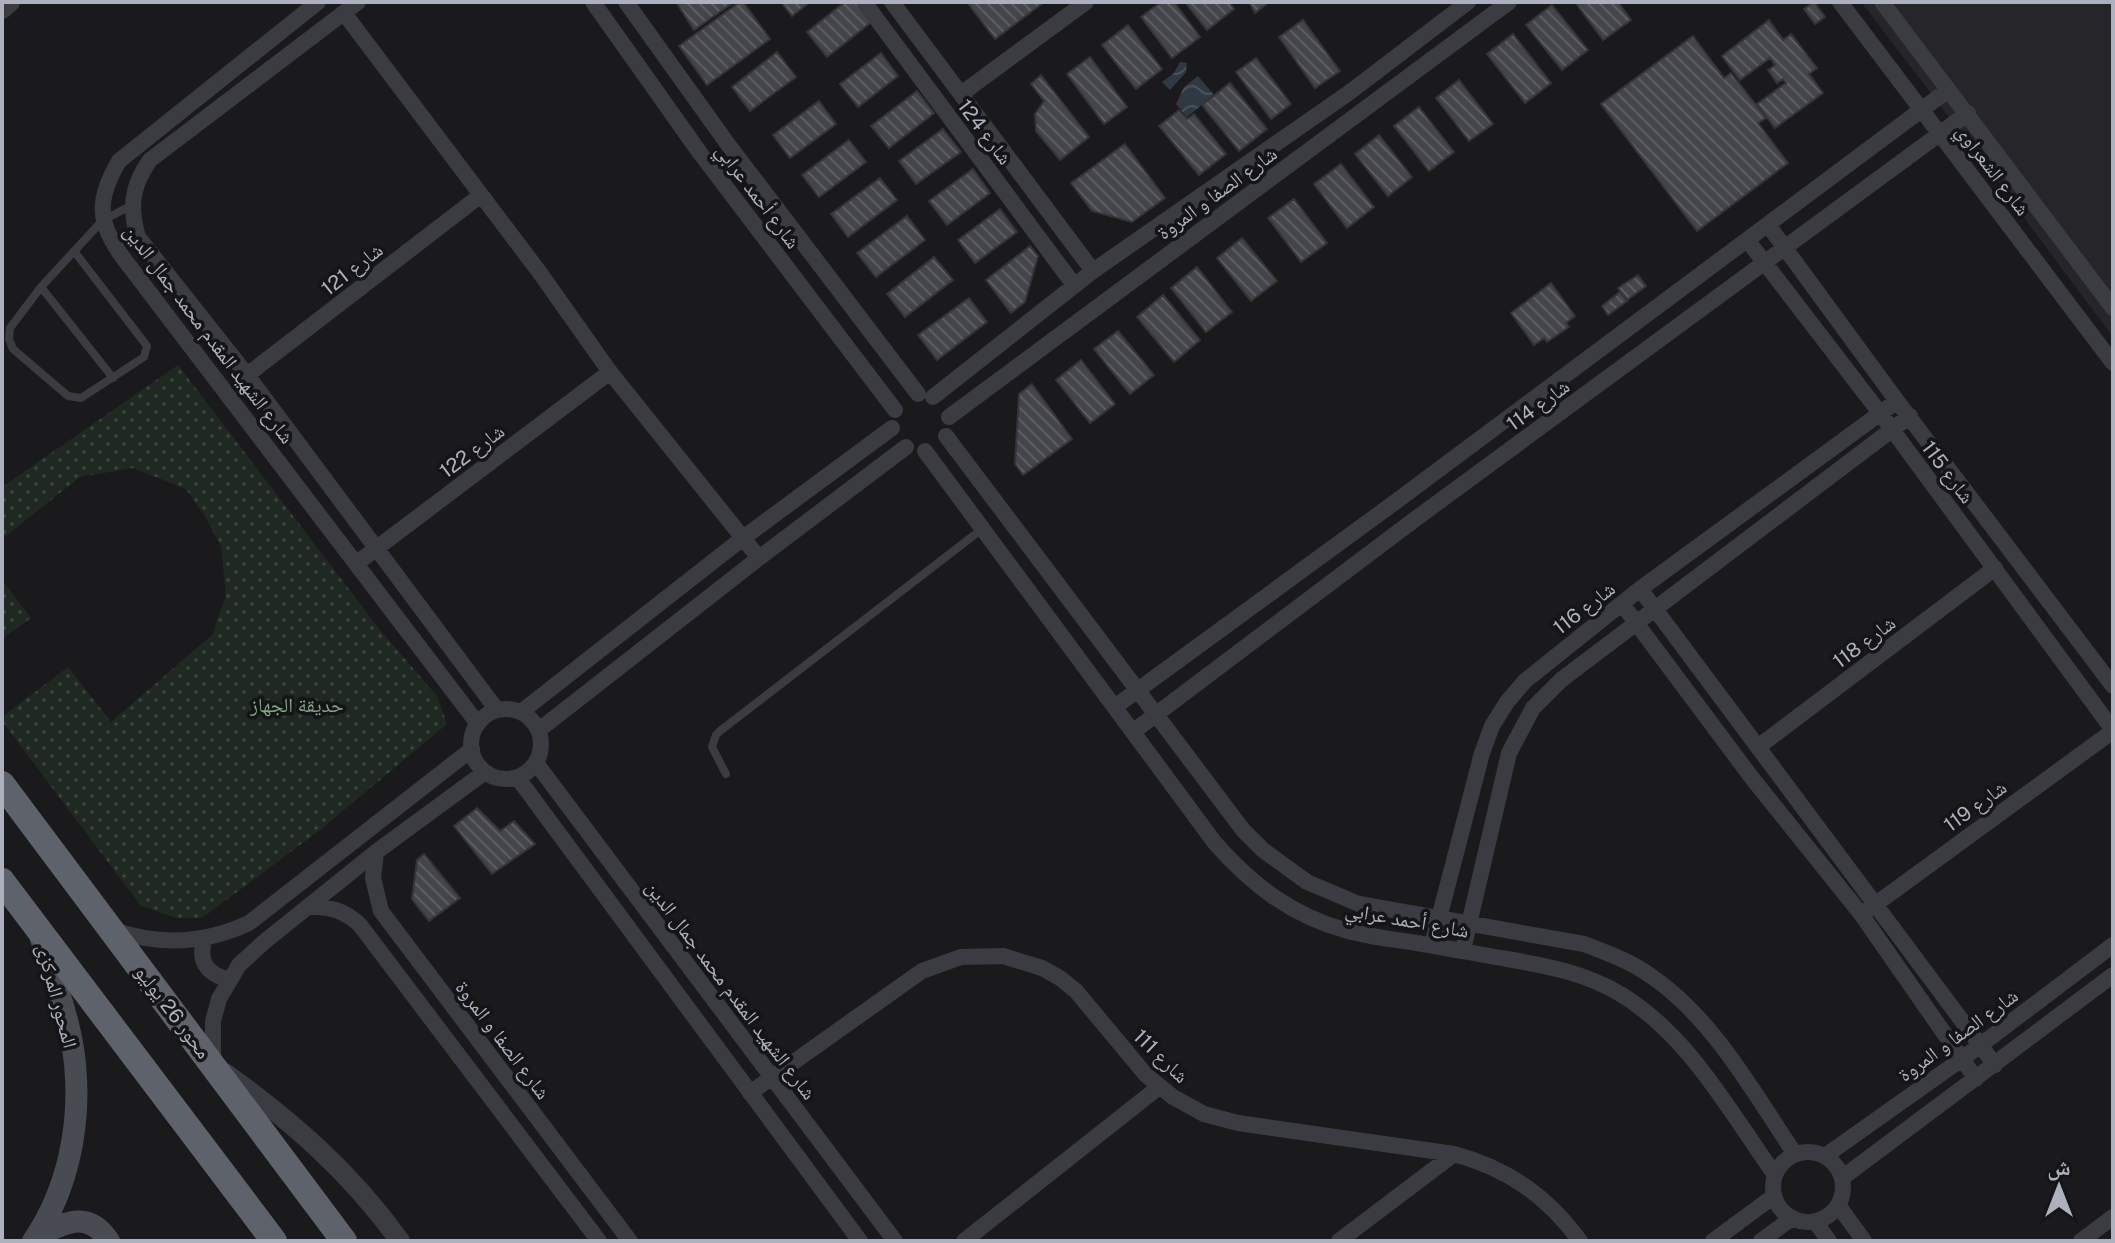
<svg xmlns="http://www.w3.org/2000/svg" width="2115" height="1243" viewBox="0 0 2115 1243" font-family="'Public Sans','Noto Naskh Arabic',sans-serif">
  <style>
    .built { fill: #26262a }
    .park { fill: url(#park-dots) }
    .water { fill: url(#water-waves) }
    .building { fill: url(#building-back-hatch); stroke: #343439; stroke-width: 2 }
    .lines { fill: none; stroke-linecap: round; stroke-linejoin: round }
    .service { stroke: #3b3c42; stroke-width: 8 }
    .minor { stroke: #3b3c42; stroke-width: 16 }
    .tertiary { stroke: #3b3c42; stroke-width: 20 }
    .secondary { stroke: #494b52; stroke-width: 22 }
    .trunk { stroke: #5e626a; stroke-width: 26 }
    .labels { text-anchor: middle; dominant-baseline: central; stroke-width: 7; stroke-linejoin: round; paint-order: stroke }
    .street-label { font-size: 20px; fill: #acb1bd; stroke: #151518 }
    .park-label { font-size: 20px; fill: #82a984; stroke: #151518 }
  </style>
  <defs>
    <pattern id="park-dots" width="8" height="8" patternUnits="userSpaceOnUse" patternTransform="scale(2)"><rect width="8" height="8" fill="#1f2821"/><path d="M2 2h.1M6 6h.1" fill="none" stroke="#3d453f" stroke-width="1.8" stroke-linecap="round"/></pattern>
    <pattern id="water-waves" width="16" height="10" patternUnits="userSpaceOnUse" patternTransform="scale(2)"><rect width="16" height="10" fill="#2f3942"/><path d="M0 5q4-4 8 0t8 0" fill="none" stroke="#4a535b"/></pattern>
    <pattern id="building-back-hatch" width="6" height="6" patternUnits="userSpaceOnUse" patternTransform="scale(2)"><rect width="6" height="6" fill="#44454a"/><path d="M-1 5l2 2M0 0l6 6M5-1l2 2" fill="none" stroke="#5c5d62"/></pattern>
  </defs>
  <rect width="100%" height="100%" fill="#1a1a1d"/>
  <path class="built" d="M1861,2H2113V337L1936,100Z"/>
  <path class="park" d="M178,365L380,630L437,696L447,724L320,830L202,918H176L141,906L2,721V717L68,667L111,722L212,635L226,596L221,546L206,518L186,489L133,468L80,477L2,539V487Z
    M2,580L31,618L2,639Z"/>
  <path class="water" d="M1180,62L1187,63L1186,72L1170,90L1162,82L1174,73Z
    M1198,76L1214,95L1187,117L1176,104L1184,87Z"/>
  <path class="building" d="M676,2H734L694,30Z
    M740,2H743L770,39L707,85L679,46Z
    M781,2H810L792,16Z
    M845,2H859L874,20L827,57L807,32Z
    M967,2H1043V3L995,39Z
    M1161,2H1174L1200,37L1172,58L1141,17Z
    M1185,2H1229L1234,9L1207,30Z
    M1249,2H1269L1255,13Z
    M1575,2H1618L1631,20L1603,40Z
    M1814,2L1825,17L1815,24L1804,9Z
    M1552,5L1588,50L1562,70L1526,25Z
    M1303,20L1340,71L1315,88L1279,37Z
    M1769,20L1783,40L1791,34L1817,68L1809,74L1823,93L1775,128L1757,104L1786,83L1783,79L1777,83L1768,70L1775,65L1770,58L1740,80L1722,56Z
    M1128,25L1162,69L1136,89L1102,45Z
    M1513,34L1551,83L1525,103L1487,54Z
    M1693,36L1724,78L1731,73L1766,118L1758,123L1788,163L1697,231L1601,104Z
    M777,52L796,77L750,111L732,87Z
    M881,53L898,76L858,107L840,84Z
    M1090,57L1127,107L1104,124L1067,74Z
    M1256,58L1291,104L1271,119L1236,72Z
    M1041,75L1089,137L1060,160L1036,131L1035,114L1044,101L1031,84Z
    M1459,80L1493,124L1469,141L1436,98Z
    M1230,83L1267,129L1239,151L1202,105Z
    M917,91L934,113L889,148L871,126Z
    M819,101L836,124L790,158L773,135Z
    M1419,107L1454,152L1429,171L1394,126Z
    M1179,110L1187,119L1194,114L1226,154L1199,175L1159,126Z
    M943,129L961,152L916,184L899,161Z
    M1379,135L1412,177L1388,196L1355,154Z
    M849,140L866,162L819,197L802,175Z
    M1125,144L1165,198L1132,222L1092,211L1071,183Z
    M1341,164L1374,207L1347,228L1314,184Z
    M973,169L990,193L947,225L929,201Z
    M880,178L897,200L848,237L831,214Z
    M1294,199L1327,243L1301,262L1268,218Z
    M1000,209L1017,232L975,263L958,240Z
    M907,216L925,240L876,277L857,253Z
    M1242,238L1277,281L1251,301L1217,258Z
    M1030,246L1038,256L1025,302L1011,313L986,280Z
    M934,257L953,280L905,317L887,294Z
    M1197,267L1232,312L1206,332L1171,288Z
    M1638,275L1646,286L1627,300L1618,288Z
    M1551,283L1575,316L1566,323L1569,327L1547,342L1544,338L1534,345L1511,313Z
    M1620,292L1627,301L1608,315L1602,306Z
    M1163,295L1200,340L1174,362L1137,317Z
    M969,298L987,322L937,360L918,335Z
    M1118,331L1154,375L1130,394L1094,349Z
    M1081,360L1115,404L1090,423L1056,380Z
    M1032,384L1072,439L1023,475L1015,464L1019,394Z
    M477,808L500,831L514,821L535,844L492,874L454,826Z
    M424,854L460,898L429,921L412,899L417,860Z"/>
  <g class="lines">
    <path class="service" d="M74,251L147,346L144,357L81,398L68,396L13,349L9,339L10,328L41,287L102,221L132,205
      M41,287L113,378
      M726,774L712,747L716,735L720,731L982,529"/>
    <path class="minor" d="M318,2L119,161C96,200 97,223 124,259L478,724
      M358,2L150,160C132,185 129,207 138,237L247,375L497,710
      M593,2L700,153L895,410
      M626,2L727,143L918,394
      M864,2L1074,285
      M892,2L1093,271
      M1840,2L2113,363
      M1882,2L2113,308
      M344,13L540,273L610,372L759,558
      M961,94L1086,2
      M1768,225L1897,401L2113,686
      M1748,241L1880,413L2113,730
      M247,375L481,195
      M933,397L1093,271L1350,92L1468,2
      M949,417L1509,2
      M946,436L1243,830L1263,850L1307,882L1359,904L1584,944C1607,953 1631,961 1651,976C1713,1018 1754,1093 1795,1154
      M925,451L1215,843C1251,884 1292,916 1345,930C1368,937 1393,939 1417,943C1447,948 1477,954 1507,959C1548,966 1586,973 1622,995C1690,1037 1730,1112 1775,1175
      M357,563L610,372
      M1640,589L1995,1065
      M1622,604L1752,778L1861,914L1976,1079
      M1116,706L1398,500L1948,90
      M471 744a35 35 0 1 1 70 0a35 35 0 1 1-70 0Z
      M521,712L743,538L892,428
      M539,730L759,558L906,447
      M1134,731L1414,520L1968,113
      M1758,747L1995,568
      M536,763L895,1241
      M517,777L860,1241
      M376,852L373,878L381,911L630,1241
      M310,907C330,906 345,911 360,925L599,1241
      M1869,909L2113,731
      M114,930C160,946 204,944 249,923L472,749
      M205,939C197,960 207,975 229,979
      M1432,945L1482,753L1492,726L1507,702L1525,681L1640,589L1897,401
      M1463,950L1509,753L1533,708L1561,680L1910,416
      M213,1063V1021L219,999L239,965L264,942L376,852L485,772
      M750,1093L922,971L961,957L1003,956L1042,968L1060,978L1076,991L1146,1075L1173,1097L1204,1114L1238,1123L1454,1154C1507,1168 1547,1196 1580,1241
      M1773 1187a35 35 0 1 1 70 0a35 35 0 1 1-70 0Z
      M1825,1156L1962,1059L2113,945
      M1842,1178L2113,975
      M1838,1205L1864,1241
      M1815,1221L1829,1241
      M964,1241L1159,1087
      M1339,1241L1454,1154
      M1713,1241L1774,1196
      M1761,1241L1792,1218
      M2081,1241L2113,1217"/>
    <path class="tertiary" d="M2,9L10,2
      M225,1073C294,1123 350,1172 400,1241"/>
    <path class="secondary" d="M37,1236C65,1223 88,1209 109,1241
      M33,1241C68,1190 81,1125 75,1064C71,1021 54,979 41,939"/>
    <path class="trunk" d="M2,784L344,1241
      M2,881L274,1241"/>
  </g>
  <g class="labels">
    <g class="street-label">
      <text transform="translate(985 132) rotate(53)">شارع 124</text>
      <text transform="translate(1993 170) rotate(53)">شارع الشعراوي</text>
      <text transform="translate(1217 193) rotate(-36)">شارع الصفا و المروة</text>
      <text transform="translate(758 196) rotate(53)">شارع أحمد عرابي</text>
      <text transform="translate(352 269) rotate(-38)">شارع 121</text>
      <text transform="translate(209 334) rotate(53)">شارع الشهيد المقدم محمد جمال الدين</text>
      <text transform="translate(1538 405) rotate(-36)">شارع 114</text>
      <text transform="translate(472 451) rotate(-37)">شارع 122</text>
      <text transform="translate(1948 472) rotate(53)">شارع 115</text>
      <text transform="translate(1584 608) rotate(-38)">شارع 116</text>
      <text transform="translate(1864 642) rotate(-37)">شارع 118</text>
      <text transform="translate(1975 806) rotate(-36)">شارع 119</text>
      <text transform="translate(1407 920) rotate(10)">شارع أحمد عرابي</text>
      <text transform="translate(731 990) rotate(53)">شارع الشهيد المقدم محمد جمال الدين</text>
      <text transform="translate(57 996) rotate(75)">المحور المركزى</text>
      <text transform="translate(173 1012) rotate(53)">محور 26 يوليو</text>
      <text transform="translate(1958 1035) rotate(-36)">شارع الصفا و المروة</text>
      <text transform="translate(503 1040) rotate(53)">شارع الصفا و المروة</text>
      <text transform="translate(1161 1056) rotate(44)">شارع 111</text>
    </g>
    <g class="park-label">
      <text x="297" y="705">حديقة الجهاز</text>
    </g>
  </g>
  <rect width="2115" height="1243" fill="none" stroke="#acb1bd" stroke-width="8"/>
  <g transform="translate(2059 1187)" stroke="#151518" stroke-width="6" paint-order="stroke">
  <path d="M0-6L14 30L0 20L-14 30Z" fill="#acb1bd"/>
  <text y="-12" font-size="22" font-weight="bold" text-anchor="middle" fill="#acb1bd">ش</text>
  </g>
</svg>
